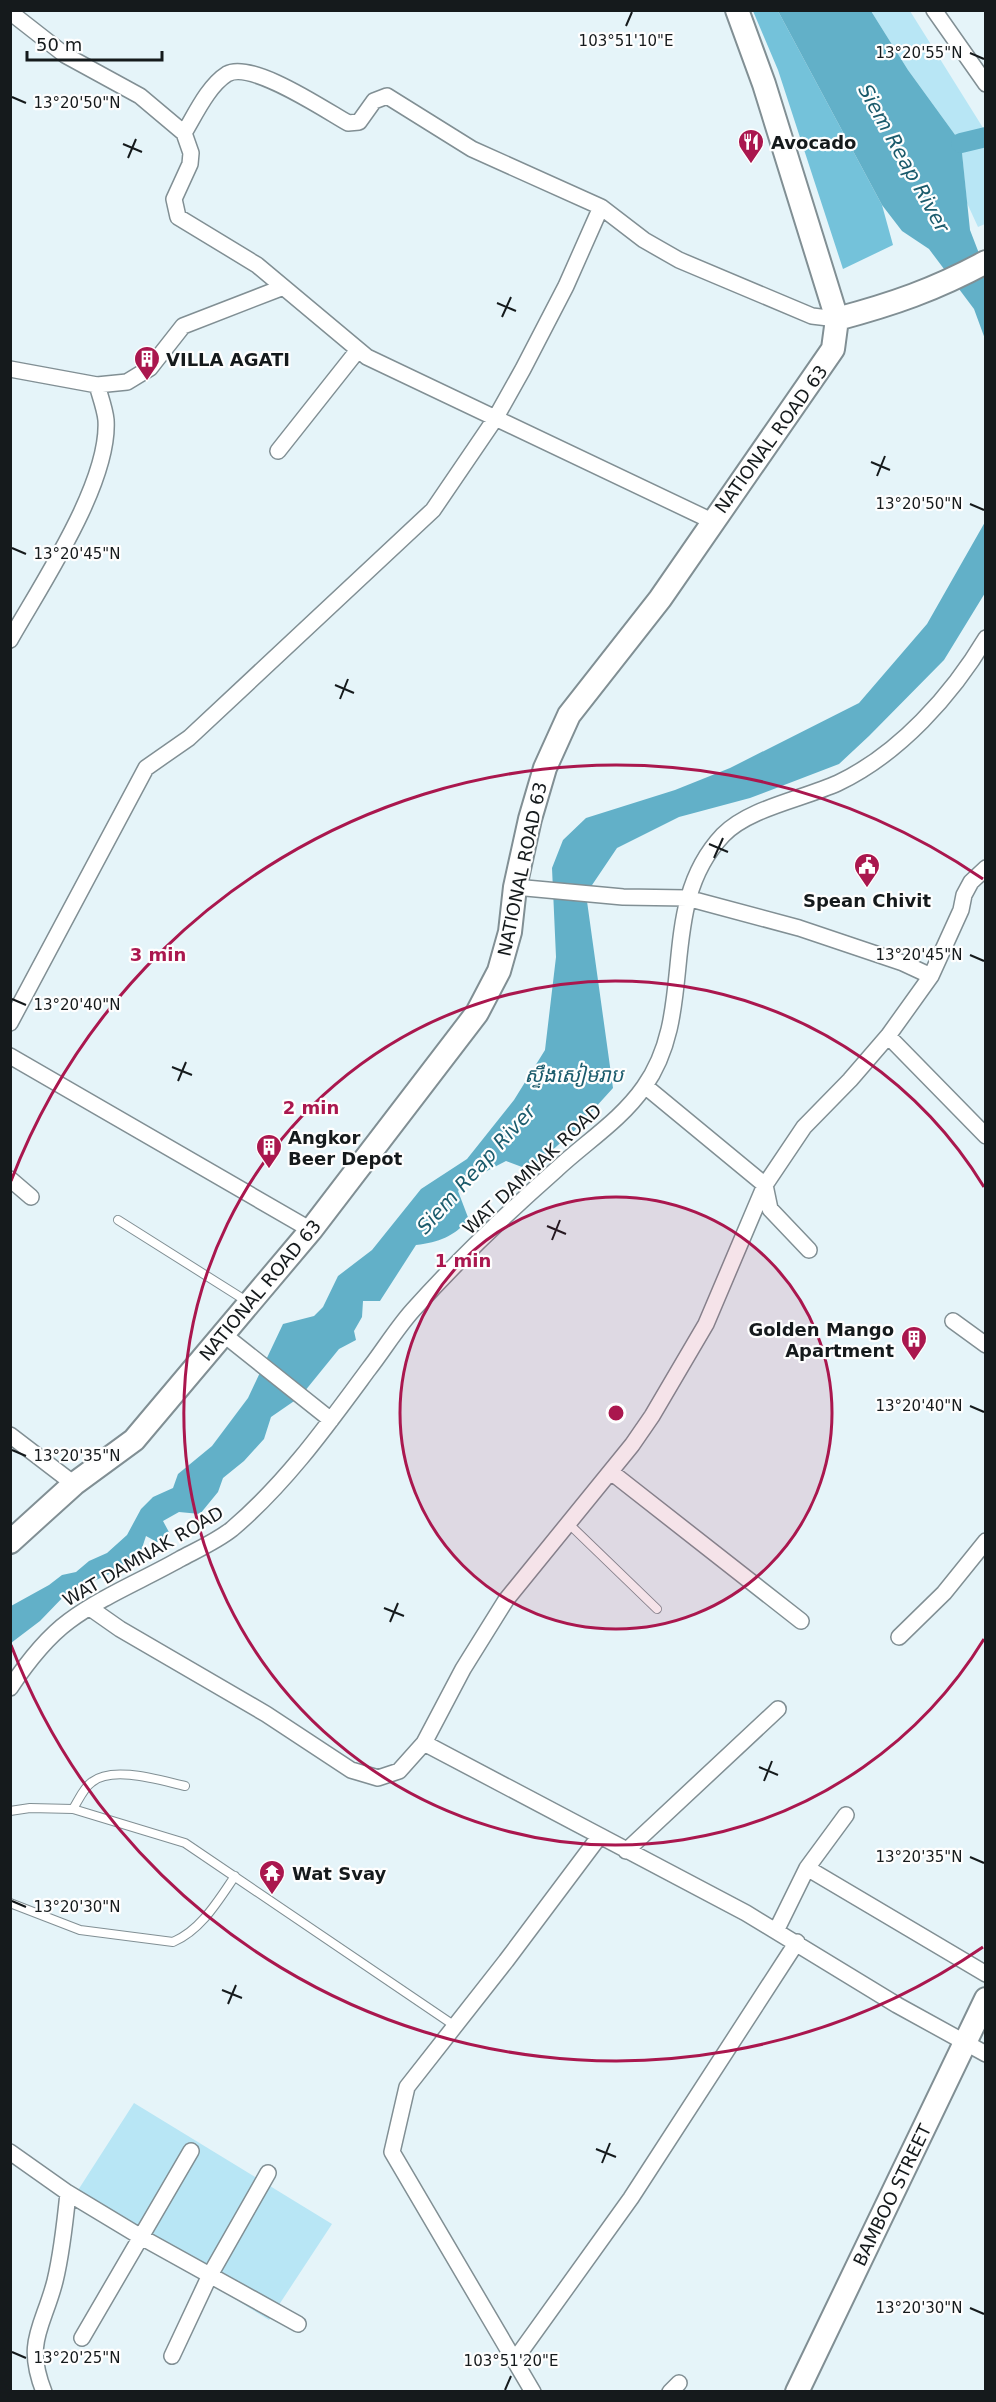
<svg xmlns="http://www.w3.org/2000/svg" width="996" height="2402" viewBox="0 0 996 2402" font-family="'DejaVu Sans','Noto Sans Khmer',sans-serif">
  <style>
    .green { fill: #b8e6f5 }
    .forest { fill: #74c2da }
    .water { fill: #62b0c8 }
    .lines { fill: none; stroke-linecap: round; stroke-linejoin: round }
    .canal { stroke: #62b0c8; stroke-width: 20 }
    .lane-casing { stroke: #818f94; stroke-width: 10 }
    .street-casing { stroke: #818f94; stroke-width: 18 }
    .secondary-casing { stroke: #818f94; stroke-width: 26 }
    .lane { stroke: #fff; stroke-width: 8 }
    .street { stroke: #fff; stroke-width: 15 }
    .secondary { stroke: #fff; stroke-width: 22 }
    .ticks { fill: none; stroke: #151a1c; stroke-width: 2 }
    .ring { fill: none; stroke: #aa174e; stroke-width: 3 }
    .labels { text-anchor: middle; dominant-baseline: central; stroke-width: 4.5; stroke-linejoin: round; paint-order: stroke }
    .poi-label { font-size: 18px; font-weight: bold; fill: #151a1c; stroke: #fefefe; text-anchor: start }
    .street-label { font-size: 18px; fill: #151a1c; stroke: #fefefe }
    .water-label { font-size: 20px; font-style: italic; fill: #1b5b6c; stroke: #fefefe }
    .ticks-label { font-size: 15px; text-anchor: middle; fill: #151a1c; stroke: #fefefe; stroke-width: 4.5; stroke-linejoin: round; paint-order: stroke }
    .centre { fill: #aa174e; stroke: #fefefe; stroke-width: 3 }
    .ring-label { font-size: 18px; text-anchor: middle; font-weight: bold; fill: #aa174e; stroke: #fefefe; stroke-width: 4.5; stroke-linejoin: round; paint-order: stroke }
  </style>
  <rect width="100%" height="100%" fill="#e5f4f9"/>
  <path class="green" d="M871,11H910L985,131V224L978,227L967,203L961,143L908,70Z
    M134,2103L332,2224L269,2320L73,2198Z"/>
  <path class="forest" d="M753,11H778L882,205L893,245L843,269L778,70Z"/>
  <path class="water" d="M778,11H871L908,70L961,143L970,230L985,269V339L974,309L929,249L902,231L882,205Z
    M985,522V593L944,660L869,736L839,764L750,798L679,817L617,848L586,894L613,1088L575,1130L530,1170L506,1161L481,1174L470,1176L458,1191L469,1220C452,1237 440,1242 416,1245L380,1301H363L362,1317L354,1331L356,1340L339,1349L300,1397L271,1417L264,1439L244,1461L223,1478L218,1492L200,1514L179,1512L163,1521L170,1534L157,1542L146,1536L141,1551L128,1561L116,1571L67,1593L40,1621L11,1643V1606L49,1585L62,1575L76,1572L89,1561L107,1553L127,1535L141,1509L153,1497L173,1488L178,1474L212,1446L248,1398L283,1324L314,1316L323,1307L338,1276L372,1250L421,1189L467,1159L514,1100L545,1050L556,957L552,868L563,840L586,818L675,790L730,768L859,703L927,624Z"/>
  <g class="lines">
    <path class="canal" d="M961,143L986,137"/>
    <defs>
      <path id="lane" d="M118,1220L248,1302
        M569,1524L657,1609
        M73,1809C78,1801 84,1787 92,1782C113,1765 162,1781 185,1786
        M10,1811L30,1808L73,1809L185,1843L455,2026
        M10,1903L80,1930L173,1942C201,1930 218,1901 235,1876"/>
      <path id="street" d="M934,10L986,84
        M10,12L65,55L140,96L184,133L191,153L190,164L174,199L178,217L257,265L367,357L712,521
        M184,133C195,115 208,86 227,74C251,60 325,110 348,123L359,122L374,101L387,96L472,149L601,207L644,240L679,260L812,316L837,319
        M10,369L97,385L127,382L150,368L183,326L281,288
        M278,451L358,350
        M10,640C41,585 110,483 106,420C105,409 100,396 97,385
        M515,887L623,897L687,898L799,928L903,963L931,976
        M10,1023L146,768L189,738L433,510L495,419L523,369L566,286L601,207
        M888,1036L986,1136
        M10,1056L311,1230
        M645,1086L765,1185L770,1209L809,1250
        M10,1179L31,1197
        M953,1321L986,1345
        M223,1334L331,1420
        M10,1435L74,1484
        M611,1472L801,1621
        M90,1608L120,1629L266,1714L351,1770L378,1778L399,1771L424,1743L463,1669L506,1600L632,1445L652,1416L706,1324L765,1185L804,1127L850,1080L888,1036L931,976L961,910L964,895L971,882L986,868
        M899,1637L944,1593L986,1541
        M10,1688C26,1664 46,1638 69,1621C101,1597 145,1579 180,1559C197,1550 217,1541 232,1529C286,1483 326,1427 368,1370C383,1351 396,1329 413,1310C457,1261 507,1213 557,1169C586,1142 621,1120 644,1087C699,1010 655,907 723,835C749,808 803,799 838,783C899,754 952,695 986,638
        M424,1743L746,1913L897,2005L986,2054
        M626,1851L778,1709
        M807,1868L986,1974
        M776,1931L807,1868L846,1815
        M10,2152L68,2193L141,2237L298,2324
        M82,2338L191,2151
        M172,2356L210,2275L268,2173
        M514,2361L631,2198L797,1942
        M44,2392C24,2341 43,2328 55,2281C62,2252 65,2223 68,2193
        M533,2392L392,2152L407,2087L506,1961L599,1837
        M670,2392L679,2383"/>
      <path id="secondary" d="M837,319C893,304 934,290 986,262
        M10,1542L74,1484L134,1440L311,1230L477,1013L499,971L510,932L515,887L530,819L545,768L569,715L660,599L833,349L837,319L764,84L737,10
        M797,2392L986,1999"/>
    </defs>
    <use href="#lane" class="lane-casing"/>
    <use href="#street" class="street-casing"/>
    <use href="#secondary" class="secondary-casing"/>
    <use href="#lane" class="lane"/>
    <use href="#street" class="street"/>
    <use href="#secondary" class="secondary"/>
  </g>
  <path class="ticks" d="M626,26L632,12M970,53L984,59M12,97L26,103M123,144L142,152M128,158L136,139M497,303L516,311M502,317L511,297M871,462L890,470M877,476L885,456M970,504L984,510M12,548L26,554M335,685L354,693M340,699L348,679M709,844L728,852M714,858L723,838M970,955L984,961M12,999L26,1005M172,1067L192,1075M178,1081L186,1062M547,1226L566,1234M552,1240L560,1220M970,1406L984,1412M12,1450L26,1456M384,1608L404,1616M390,1622L398,1603M759,1767L778,1775M764,1781L772,1761M970,1857L984,1863M12,1901L26,1907M222,1990L242,1998M228,2004L236,1985M596,2149L616,2157M602,2163L610,2143M970,2308L984,2314M12,2352L26,2358M505,2390L511,2376"/>
  <circle cx="616" cy="1413" r="216" fill="#aa174e" fill-opacity=".12"/>
  <g class="ring">
    <circle cx="616" cy="1413" r="216"/>
    <path d="M984 1639A432 432 0 1 1 984 1187"/>
    <path d="M983 1947A648 648 0 0 1 11 1645M11 1181A648 648 0 0 1 983 879"/>
  </g>
  <defs>
    <symbol id="restaurant-pin" viewBox="-11 -11 22 30"><path d="M0 17L-7.5 6A9.5 9.5 0 1 1 7.5 6Z" fill="#aa174e" stroke="#fefefe"/><path d="M-5-6h1v4h1v-4h1v4h1v-4h1v5L-1.5 .5V6h-2V.5L-5-1ZM5-6V6H3V1.5H1.5Q1.5-4 5-6Z" fill="#fff"/></symbol>
    <symbol id="building-pin" viewBox="-11 -11 22 30"><path d="M0 17L-7.5 6A9.5 9.5 0 1 1 7.5 6Z" fill="#aa174e" stroke="#fefefe"/><path d="M-4-6H4V6H1V3H-1V6H-4ZM-2.5-4.3h1.7v1.8h-1.7ZM.8-4.3h1.7v1.8H.8ZM-2.5-1h1.7V.8h-1.7ZM.8-1h1.7V.8H.8Z" fill="#fff"/></symbol>
    <symbol id="civic-pin" viewBox="-11 -11 22 30"><path d="M0 17L-7.5 6A9.5 9.5 0 1 1 7.5 6Z" fill="#aa174e" stroke="#fefefe"/><path d="M-.6-6.5H3V-4.5H.6V-3L4-1V1h2V6H-6V1h2V-1L-.6-3ZM-1.2 2.5V6h2.4V2.5Z" fill="#fff"/></symbol>
    <symbol id="temple-pin" viewBox="-11 -11 22 30"><path d="M0 17L-7.5 6A9.5 9.5 0 1 1 7.5 6Z" fill="#aa174e" stroke="#fefefe"/><path d="M0-6L5-2H3V0L6.5 2.5H4V6H1.5V3h-3V6H-4V2.5H-6.5L-3 0V-2H-5Z" fill="#fff"/></symbol>
  </defs>
  <g fill-rule="evenodd">
    <use href="#restaurant-pin" x="736" y="127" width="30" height="40"/>
    <use href="#building-pin" x="132" y="344" width="30" height="40"/>
    <use href="#civic-pin" x="852" y="851" width="30" height="40"/>
    <use href="#building-pin" x="254" y="1132" width="30" height="40"/>
    <use href="#building-pin" x="899" y="1324" width="30" height="40"/>
    <use href="#temple-pin" x="257" y="1858" width="30" height="40"/>
  </g>
  <g class="labels">
    <g class="poi-label">
      <text x="771" y="142">Avocado</text>
      <text x="166" y="359">VILLA AGATI</text>
      <text x="867" y="900" text-anchor="middle">Spean Chivit</text>
      <text x="288" y="1137">Angkor<tspan x="288" dy="21">Beer Depot</tspan></text>
      <text x="894" y="1329" text-anchor="end">Golden Mango<tspan x="894" dy="21">Apartment</tspan></text>
      <text x="292" y="1873">Wat Svay</text>
    </g>
    <g class="street-label">
      <text transform="translate(771 439) rotate(-54)">NATIONAL ROAD 63</text>
      <text transform="translate(522 869) rotate(-78)">NATIONAL ROAD 63</text>
      <text transform="translate(532 1169) rotate(-43)">WAT DAMNAK ROAD</text>
      <text transform="translate(260 1290) rotate(-50)">NATIONAL ROAD 63</text>
      <text transform="translate(143 1556) rotate(-30)">WAT DAMNAK ROAD</text>
      <text transform="translate(892 2195) rotate(-64)">BAMBOO STREET</text>
    </g>
    <g class="water-label">
      <text transform="translate(904 158) rotate(61)">Siem Reap River</text>
      <text x="574" y="1075">ស្ទឹងសៀមរាប</text>
      <text transform="translate(476 1169) rotate(-48)">Siem Reap River</text>
    </g>
  </g>
  <g class="ticks-label">
    <text x="626" y="46">103°51'10"E</text>
    <text x="919" y="58">13°20'55"N</text>
    <text x="77" y="108">13°20'50"N</text>
    <text x="919" y="509">13°20'50"N</text>
    <text x="77" y="559">13°20'45"N</text>
    <text x="919" y="960">13°20'45"N</text>
    <text x="77" y="1010">13°20'40"N</text>
    <text x="919" y="1411">13°20'40"N</text>
    <text x="77" y="1461">13°20'35"N</text>
    <text x="919" y="1862">13°20'35"N</text>
    <text x="77" y="1912">13°20'30"N</text>
    <text x="919" y="2313">13°20'30"N</text>
    <text x="77" y="2363">13°20'25"N</text>
    <text x="511" y="2366">103°51'20"E</text>
  </g>
  <circle cx="616" cy="1413" r="9" class="centre"/>
  <g class="ring-label">
    <text x="158" y="961">3 min</text>
    <text x="311" y="1114">2 min</text>
    <text x="463" y="1267">1 min</text>
  </g>
  <rect width="996" height="2402" fill="none" stroke="#151a1c" stroke-width="24"/>
  <path d="M27 51v9h135v-9" fill="none" stroke="#151a1c" stroke-width="3"/>
  <text x="36" y="51" font-size="18" fill="#151a1c" stroke="#fefefe" stroke-width="4.5" paint-order="stroke">50 m</text>
</svg>
